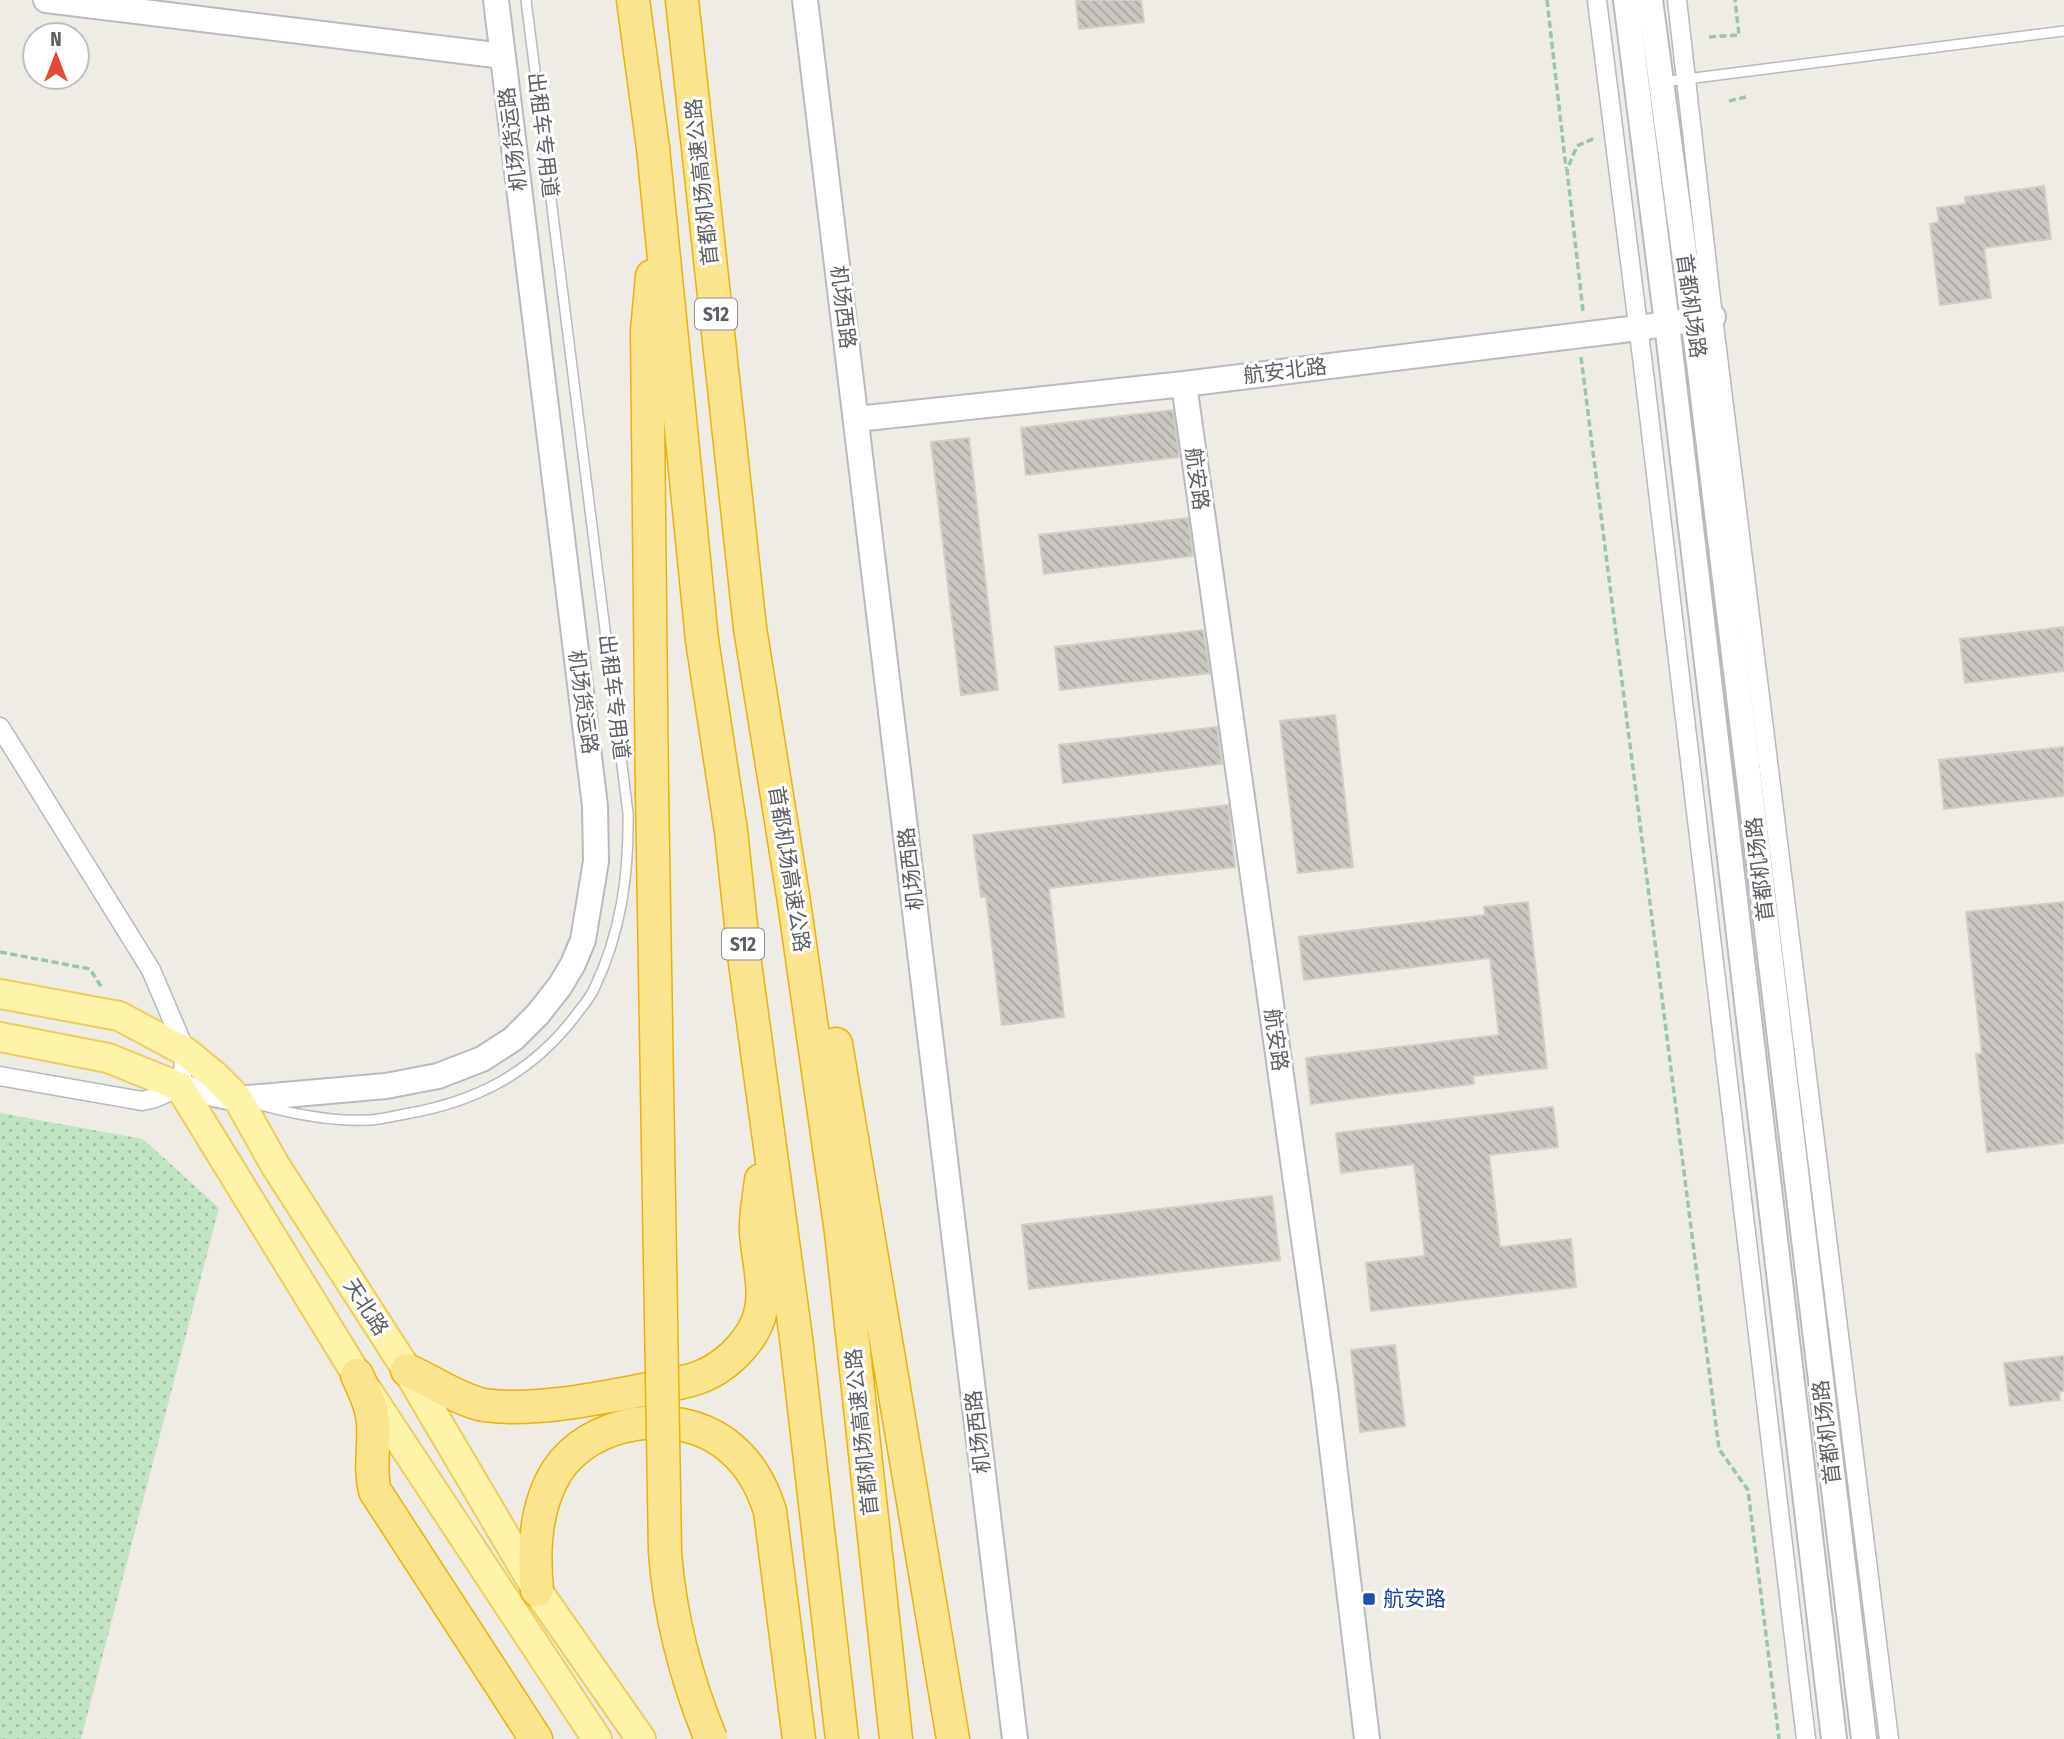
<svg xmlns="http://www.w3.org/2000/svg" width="2064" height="1739" viewBox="0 0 2064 1739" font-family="'Fira Sans Condensed','Noto Sans SC',sans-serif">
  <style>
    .grass { fill: url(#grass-dots) }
    .building { fill: url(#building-back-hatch); stroke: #d2cec2; stroke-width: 2 }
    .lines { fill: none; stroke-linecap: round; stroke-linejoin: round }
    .lane-casing { stroke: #b6b9bd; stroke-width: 12 }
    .street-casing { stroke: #b6b9bd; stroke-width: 21 }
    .secondary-casing { stroke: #b7babf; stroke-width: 28 }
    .primary-casing { stroke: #eecd5d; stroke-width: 32 }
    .highway-casing { stroke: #ebb106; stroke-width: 35 }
    .path { stroke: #9ac5a9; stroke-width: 3.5; stroke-dasharray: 7 3.5; stroke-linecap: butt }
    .lane { stroke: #fff; stroke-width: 9 }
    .street { stroke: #fff; stroke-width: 18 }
    .secondary { stroke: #fff; stroke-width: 24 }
    .primary { stroke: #fdf4aa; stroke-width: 28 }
    .highway { stroke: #fae58e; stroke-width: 32 }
    .highway-bridge-casing { stroke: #ebb106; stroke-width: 35; stroke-linecap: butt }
    .highway-bridge { stroke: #fae58e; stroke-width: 32 }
    .transit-dot { fill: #1a4fb4; stroke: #fff; stroke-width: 2.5 }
    .labels { text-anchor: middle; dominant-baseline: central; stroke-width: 6; stroke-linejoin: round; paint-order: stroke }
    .shield { fill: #fff; stroke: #8d8f92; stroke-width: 2 }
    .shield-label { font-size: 19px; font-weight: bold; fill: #5c5f64 }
    .street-label { font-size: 21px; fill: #5c5f64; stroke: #fff }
    .transit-label { font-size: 21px; fill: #164399; stroke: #fff; text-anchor: start }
  </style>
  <defs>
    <pattern id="grass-dots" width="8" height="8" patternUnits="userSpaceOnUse" patternTransform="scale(1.75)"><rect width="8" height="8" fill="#c1e5c3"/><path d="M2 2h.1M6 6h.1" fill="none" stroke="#a0bda2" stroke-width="1.8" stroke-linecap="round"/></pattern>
    <pattern id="building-back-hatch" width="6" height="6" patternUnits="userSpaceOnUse" patternTransform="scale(1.75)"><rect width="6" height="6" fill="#cac6c1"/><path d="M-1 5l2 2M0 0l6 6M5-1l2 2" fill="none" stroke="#a7a4a0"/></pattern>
  </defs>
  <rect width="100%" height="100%" fill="#eeece4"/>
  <path class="grass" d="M0,1113L143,1139L219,1208L81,1739H0Z"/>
  <path class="building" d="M1076,0H1141L1144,22L1079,29Z
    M2044,186L2051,239L1984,248L1991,298L1940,305L1930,224L1939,222L1937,208L1966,204L1965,197Z
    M1173,410L1179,457L1026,475L1021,428Z
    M969,438L998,690L961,695L931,442Z
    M1188,518L1193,556L1044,574L1039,535Z
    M2064,627V671L1965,683L1960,639Z
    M1203,630L1210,673L1060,690L1055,647Z
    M1335,715L1353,867L1298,873L1280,721Z
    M1217,727L1222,764L1063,783L1059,745Z
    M2064,747V796L1944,809L1939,760Z
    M1228,805L1235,867L1049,888L1064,1017L1002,1025L986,896L981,897L973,835Z
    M1528,902L1547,1068L1473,1076L1474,1084L1311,1104L1306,1058L1499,1035L1490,958L1304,980L1299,937L1485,915L1484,907Z
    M2064,902V1143L1987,1152L1976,1054H1982L1966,912Z
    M1553,1107L1558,1147L1489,1155L1500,1247L1571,1239L1576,1287L1371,1311L1366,1263L1425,1256L1414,1164L1341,1173L1336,1133Z
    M1272,1196L1280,1260L1029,1289L1022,1225Z
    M1395,1345L1405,1426L1360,1432L1351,1350Z
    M2064,1356V1391L2059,1392L2060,1400L2010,1406L2004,1363Z"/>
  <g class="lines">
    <defs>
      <path id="lane" d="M1663,82L2064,31
        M264,1106C298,1115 333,1122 369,1120C381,1120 393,1116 405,1114C476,1102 532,1073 576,1015C582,1007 590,998 594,989C621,933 629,875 628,813L526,0"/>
      <path id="street" d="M1597,0L1644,373L1806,1739
        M1677,0L1713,317L1889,1739
        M0,727L151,970L186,1052L180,1087L155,1098L142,1101L0,1076"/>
      <path id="secondary" d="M46,0L503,56
        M805,0L1015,1739
        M1626,0L1667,324L1834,1739
        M1650,0L1699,363L1864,1739
        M1184,384L1325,1389L1367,1739
        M857,419L1184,384L1638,328L1713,317
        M180,1087L238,1099L386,1086L438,1076L482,1059L513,1039L538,1014L560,986L573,964L583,940L596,861L595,806L496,0"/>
      <path id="primary" d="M0,994L119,1016L186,1052L214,1075L238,1099L275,1165L407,1370L537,1590L641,1739
        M0,1037L108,1058L180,1087L357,1375L597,1739"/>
      <path id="highway" d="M633,0L653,148L702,640L731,831L745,963L796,1338L842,1739
        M682,0L750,628L794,902L841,1232L896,1739
        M652,276L647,331L652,792
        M836,1044L953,1739
        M407,1370C430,1380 461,1401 484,1405C532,1412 596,1399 643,1390C662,1386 682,1384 700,1377C724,1368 747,1346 757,1323C769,1295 758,1262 756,1233C755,1215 759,1198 761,1180
        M357,1375C364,1391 372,1406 373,1423C375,1446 369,1468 375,1491L536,1739
        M537,1590C533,1550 535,1506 557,1471C590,1420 674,1407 723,1442C748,1460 761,1483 770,1511L799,1739"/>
    </defs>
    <use href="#lane" class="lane-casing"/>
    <use href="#street" class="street-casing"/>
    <use href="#secondary" class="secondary-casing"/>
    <use href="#primary" class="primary-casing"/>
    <use href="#highway" class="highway-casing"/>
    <path class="path" d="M1547,0L1566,168
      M1709,37L1739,35L1735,0
      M1729,101L1746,97
      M1583,311L1567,170L1577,146L1595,138
      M1581,357L1719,1449L1748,1490L1779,1739
      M0,952L90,969L102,988"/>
    <use href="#lane" class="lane"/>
    <use href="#street" class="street"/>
    <use href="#secondary" class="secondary"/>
    <use href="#primary" class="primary"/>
    <use href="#highway" class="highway"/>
    <defs>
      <path id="highway-bridge" d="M652,792L665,1552C670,1617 686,1679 711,1739"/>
    </defs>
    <use href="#highway-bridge" class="highway-bridge-casing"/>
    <use href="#highway-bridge" class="highway-bridge"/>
  </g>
  <rect class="transit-dot" x="1362" y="1592" width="14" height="14" rx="3.5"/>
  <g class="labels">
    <g class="shield">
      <rect x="695" y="298.5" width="42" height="31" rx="5"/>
      <rect x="722" y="928.5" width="42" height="31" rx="5"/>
    </g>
    <g class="shield-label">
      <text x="716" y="314">S12</text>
      <text x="743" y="944">S12</text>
    </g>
    <g class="street-label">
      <text transform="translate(543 135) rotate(83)">出租车专用道</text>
      <text transform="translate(513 139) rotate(-97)">机场货运路</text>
      <text transform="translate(702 182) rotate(-96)">首都机场高速公路</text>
      <text transform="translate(1691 306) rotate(82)">首都机场路</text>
      <text transform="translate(843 307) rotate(83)">机场西路</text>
      <text transform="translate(1285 371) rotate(-7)">航安北路</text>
      <text transform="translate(1197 479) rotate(82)">航安路</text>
      <text transform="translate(614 697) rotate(83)">出租车专用道</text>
      <text transform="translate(583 702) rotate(82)">机场货运路</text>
      <text transform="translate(789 869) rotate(81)">首都机场高速公路</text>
      <text transform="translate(911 869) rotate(-97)">机场西路</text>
      <text transform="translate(1760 869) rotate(-97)">首都机场路</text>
      <text transform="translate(1276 1040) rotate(82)">航安路</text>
      <text transform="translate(366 1307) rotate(57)">天北路</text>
      <text transform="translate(862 1432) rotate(-96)">首都机场高速公路</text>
      <text transform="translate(978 1432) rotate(-97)">机场西路</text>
      <text transform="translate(1827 1432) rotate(-97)">首都机场路</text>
    </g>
    <g class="transit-label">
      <text x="1383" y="1599">航安路</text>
    </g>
  </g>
  <g transform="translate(56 56)"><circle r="33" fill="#ffffff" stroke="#bebfc1" stroke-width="2"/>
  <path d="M0-5L12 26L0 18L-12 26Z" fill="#e54b33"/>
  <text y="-10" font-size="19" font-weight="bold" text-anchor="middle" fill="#5c5f64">N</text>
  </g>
</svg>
